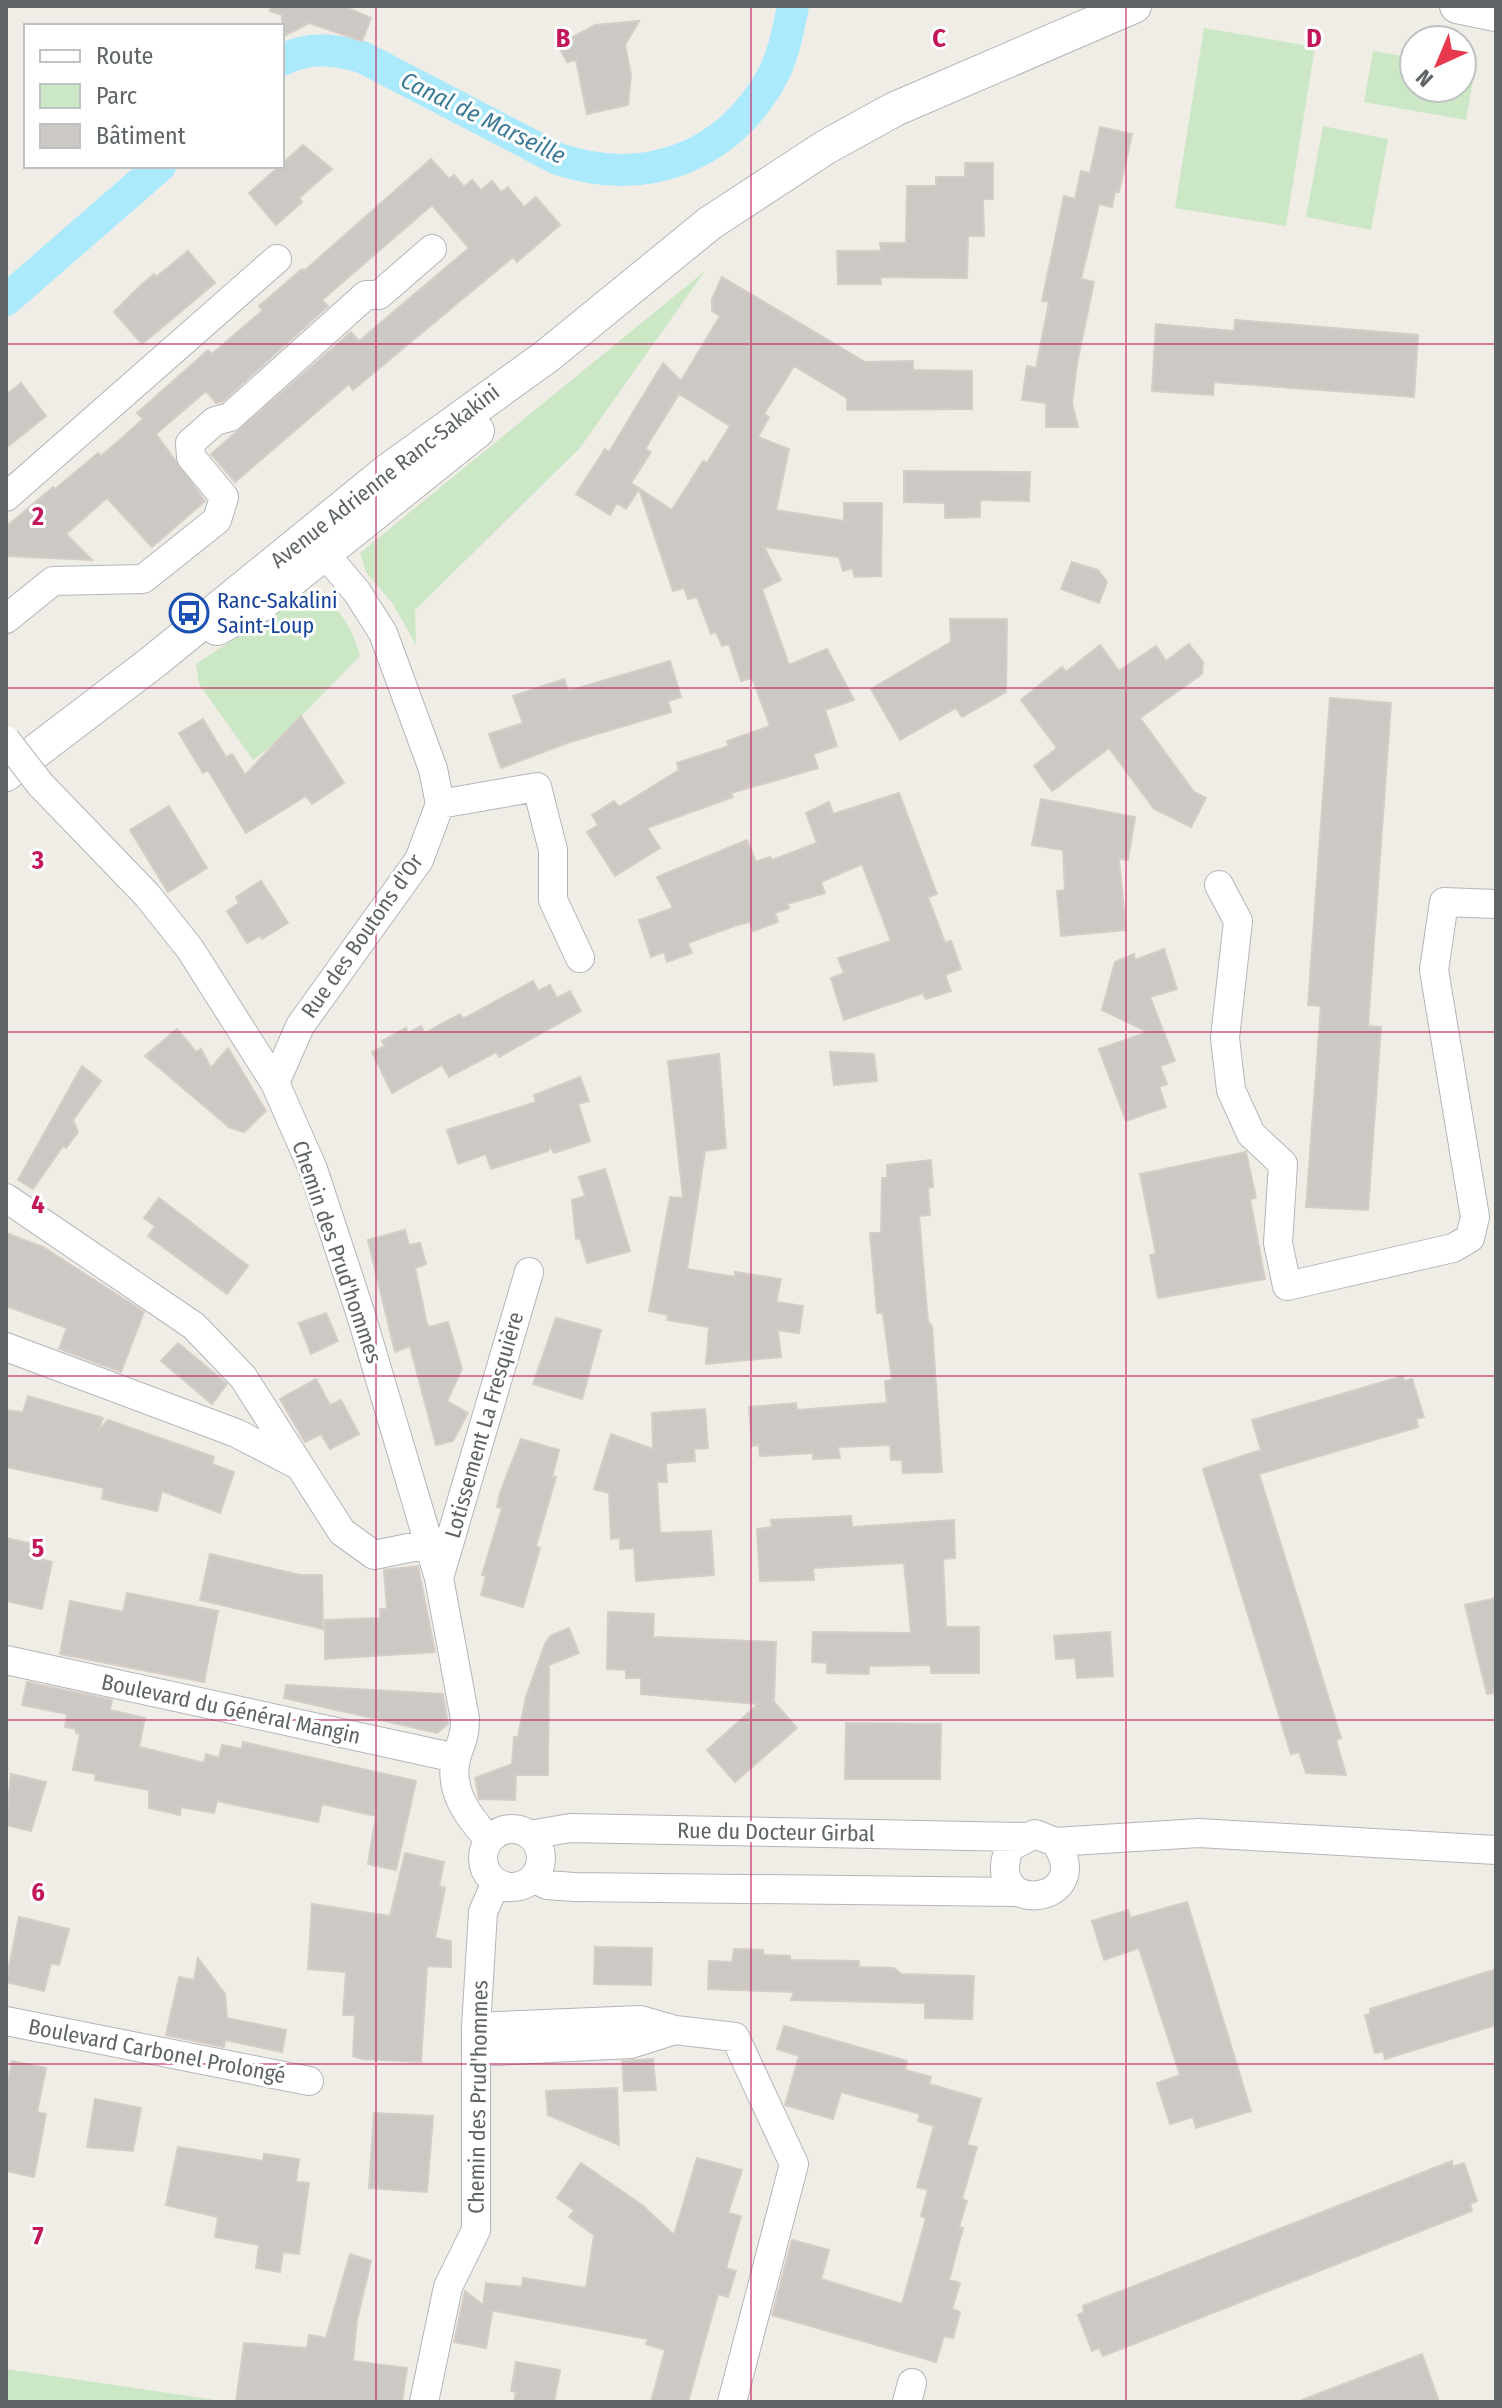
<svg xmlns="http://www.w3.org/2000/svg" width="1502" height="2408" viewBox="0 0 1502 2408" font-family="'Fira Sans Condensed',sans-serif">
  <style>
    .green { fill: #cce7c5 }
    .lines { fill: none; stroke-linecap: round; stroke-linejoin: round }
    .canal { stroke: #abeafd; stroke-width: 32 }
    .building { fill: #ccc8c4; stroke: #d5cdc6; stroke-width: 2; fill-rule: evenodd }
    .minor-casing { stroke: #b2b6b9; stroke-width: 30 }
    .tertiary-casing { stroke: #b2b6b9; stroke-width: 36 }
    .minor { stroke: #fff; stroke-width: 28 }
    .tertiary { stroke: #fff; stroke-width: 34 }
    .minor-bridge-casing { stroke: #b2b6b9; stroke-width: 30; stroke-linecap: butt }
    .minor-bridge { stroke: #fff; stroke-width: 28 }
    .grid { fill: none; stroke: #c2185b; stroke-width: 2; stroke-opacity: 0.55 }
    .labels { text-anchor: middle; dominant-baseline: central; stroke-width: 6; stroke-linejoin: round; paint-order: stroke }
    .street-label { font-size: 22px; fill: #5f6467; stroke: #fff }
    .transit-label { font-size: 22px; fill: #164399; stroke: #fff; text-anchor: start }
    .water-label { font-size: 24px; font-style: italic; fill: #3d7a96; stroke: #fff }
    .grid-label { font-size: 26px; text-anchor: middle; font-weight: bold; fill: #c2185b; stroke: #fff; stroke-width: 6; stroke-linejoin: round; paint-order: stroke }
  </style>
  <rect width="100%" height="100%" fill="#f0ede7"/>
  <path class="green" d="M1204,28L1315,47L1286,226L1175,208Z
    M1373,51L1414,58V88H1462V67L1475,69L1466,120L1364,102Z
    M1323,126L1388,139L1371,230L1306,217Z
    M705,271L580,448L415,610L416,645L393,604L366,572L360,553Z
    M304,593C334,592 354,631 360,656L273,745L253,760L199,684L196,664Z
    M6,2369L229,2402H6Z"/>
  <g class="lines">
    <path class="canal" d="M282,60C310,46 332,49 362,57L558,159C645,188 727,158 772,77C784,55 788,30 793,6
      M6,300L160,166"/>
  </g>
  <path class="building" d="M271,6H343L371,18L362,41L309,23L282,37V15L270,11Z
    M639,21L625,45L631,75L628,105L587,114L576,60L567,62L558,45L595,25Z
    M1100,127L1132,134L1119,192H1115L1112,207L1099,204L1081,279L1094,282L1077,363L1072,403L1078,427H1046V403L1022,400L1027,366L1036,368L1049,302L1042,301L1064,196L1075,199L1081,171L1090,173Z
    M303,145L332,169L299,198L302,202L276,225L249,193Z
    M431,159L449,179L454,175L464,187L472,180L481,190L492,181L501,192L508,187L524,207L536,197L560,225L517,262L513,257L353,390L349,384L235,482L211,454L351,332L359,341L469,248L432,205L322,300L328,306L222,402L216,403L206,391L156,434L205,501L152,547L107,498L66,534L92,560L6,556V527L53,487L55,489L98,453L101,456L122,438L143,419L137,413L208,350L212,354L263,310L259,306L302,269L304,271Z
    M965,163H993V199H983L984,236H968L967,278L880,277L881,284H838L837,251H881L880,243H906L907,186H936V177H965Z
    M188,251L215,283L142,344L114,312L139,287L154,274L156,277Z
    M722,277L865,362L913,361V370L972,371V409L847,410V398L794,366L764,414L769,417L758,437L789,449L776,510L844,521V503H882L881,576L855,577L852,568L843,571L839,557L764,547L781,580L762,589L789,665L827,649L854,700L825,710L837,746L813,754L818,768L731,793L733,797L647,828L660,848L615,876L587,832L598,825L592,815L614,801L619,807L679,770L677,763L729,746L727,741L770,726L752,678L741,681L729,644L722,646L716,632L711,634L697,597L688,599L684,588L673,591L639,489L626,509L617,503L610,515L576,494L605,449L609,452L663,363L681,381L720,316L712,311V299ZM679,394L730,426L707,463L703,461L672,510L631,483L651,452L645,449Z
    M1235,320L1418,335L1414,397L1214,382L1213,395L1152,391L1156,324L1234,331Z
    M21,383L46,416L6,448V395Z
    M904,471L1030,472L1029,501L980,500V517L945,518V503L904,502Z
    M1072,562L1098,570L1107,582L1099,603L1061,589Z
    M950,619H1007L1006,692L962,717L956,708L900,740L871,689L951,642Z
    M1189,644L1203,662L1202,674L1140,718L1194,792L1206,798L1191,827L1154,809L1109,748L1052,791L1034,766L1057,748L1021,700L1062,667L1066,672L1100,645L1119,671L1156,646L1166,661Z
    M670,661L681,697L668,701L671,712L570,742L501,768L489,734L523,723L513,696L564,679L568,691Z
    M1330,698L1391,703L1368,1026L1381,1027L1368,1210L1306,1207L1321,1006L1308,1005Z
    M301,716L344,783L312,804L306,796L246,833L208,770L203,773L179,733L203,719L226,757L232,754L245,775Z
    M899,793L937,894L928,897L945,943L951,941L961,969L945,975L951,991L926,999L923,993L844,1020L831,978L844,973L838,958L891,941L862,864L821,882L825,893L787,904L789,908L775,913L778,922L753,931L750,922L737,925L688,943L692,953L667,962L664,952L651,957L639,920L673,908L657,877L747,840L756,862L770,857L772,860L817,843L806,813L829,802L833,814Z
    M1041,799L1135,817L1128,860L1119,859L1126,930L1061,936L1057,891L1065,890L1063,850L1032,845Z
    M169,806L207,868L168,892L130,830Z
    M261,881L288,923L262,939L260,936L247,943L227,911L239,903L236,897Z
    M1164,949L1177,989L1150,997L1175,1061L1160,1066L1167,1084L1159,1087L1166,1107L1126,1121L1099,1049L1148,1032L1102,1010L1115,962L1134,954L1135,960Z
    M533,981L538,991L550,985L557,998L570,991L581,1011L499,1057L496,1052L449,1077L442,1065L392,1093L372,1052L385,1046L382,1041L406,1028L408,1033L421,1026L425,1033L460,1014L463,1019Z
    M177,1029L196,1052L201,1049L211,1068L228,1048L266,1111L244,1132L229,1127L145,1056Z
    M830,1052L874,1054L877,1081L834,1085Z
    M719,1054L726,1148L705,1151L687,1269L735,1277V1272L781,1279L776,1302L803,1306L799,1333L778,1330L781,1357L706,1364L709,1327L667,1320L668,1315L649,1311L670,1197L683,1198L668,1061Z
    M82,1066L101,1081L73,1120L78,1132L66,1148L63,1146L33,1189L18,1180Z
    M580,1077L589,1101L578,1104L590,1141L554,1153L550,1146L548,1151L491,1169L486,1154L458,1164L447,1130L536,1102L534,1095Z
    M1246,1152L1256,1198L1250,1199L1265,1279L1158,1298L1150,1255L1156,1254L1140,1174Z
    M931,1160L933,1187L928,1188L930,1215L919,1216L928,1322L932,1326L942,1472L903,1473L902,1460H891L890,1445L838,1447L840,1458L813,1459V1453L760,1456L759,1445L752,1446L749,1407L796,1403L797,1410L887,1403L885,1381L892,1380L883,1313H877L870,1233H881L882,1178H887V1165Z
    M605,1169L630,1251L587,1263L580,1238L576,1239L572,1200L585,1196L579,1177Z
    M159,1198L248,1266L227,1294L148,1236L155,1226L144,1218Z
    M405,1230L409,1245L420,1243L426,1264L415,1268L427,1324L430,1327L448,1322L462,1369L447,1401L468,1413L453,1441L436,1445L410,1346L395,1352L368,1240Z
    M6,1233L43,1247L144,1312L121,1372L59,1349L67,1328L6,1306Z
    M326,1313L338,1341L311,1354L299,1323Z
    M556,1318L601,1330L582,1399L533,1384Z
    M178,1343L227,1384L212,1404L161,1361Z
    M1403,1376L1404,1381L1412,1379L1424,1417L1416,1419L1418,1427L1259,1474L1341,1738L1336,1740L1346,1775L1306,1773L1299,1752L1291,1754L1203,1469L1261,1450L1252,1420Z
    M316,1379L330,1405L341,1400L359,1434L330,1449L321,1434L305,1442L280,1399Z
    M28,1396L103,1418L97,1432L108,1420L214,1457L212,1464L234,1472L220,1513L162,1491L157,1511L102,1499L104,1488L6,1467V1410L23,1412Z
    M705,1409L708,1448L694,1449L695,1461L666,1463L667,1482H657L660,1533L711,1531L714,1575L636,1581L634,1548L620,1549V1538L611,1539L609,1493L594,1489L611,1434L653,1449L652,1413Z
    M521,1439L559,1450L552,1477H556L536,1546L540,1548L523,1607L481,1595L486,1576L482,1575L502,1508L497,1507L500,1493Z
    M851,1516L852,1527L954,1520L955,1558L943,1559L946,1627H979V1673H931V1665L869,1666V1674L827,1673V1663L812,1662L813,1632L911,1633L904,1563L813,1568L814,1580L760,1581L757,1529L772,1527L771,1520Z
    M6,1538L42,1546L40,1559L52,1562L42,1609L6,1601Z
    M210,1554L300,1575H322L323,1629L200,1600Z
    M418,1566L435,1652L325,1659V1620L380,1618V1609H387L384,1570Z
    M127,1593L218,1611L204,1682L60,1654L70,1601L123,1612Z
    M1496,1598V1693L1487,1694L1465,1605Z
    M608,1612L654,1614L653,1637L776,1642L774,1702L797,1728L735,1782L707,1750L758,1704L641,1694V1678H626V1670L607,1669Z
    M569,1628L579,1653L549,1665L548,1775H516L515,1800L479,1799L475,1778L512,1764L514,1737H518L526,1697L545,1644L550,1636Z
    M1110,1632L1113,1676L1077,1678L1075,1658L1056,1659L1054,1636Z
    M27,1682L112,1700L110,1710L145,1718L139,1747L204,1763L206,1754L219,1758L222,1745L242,1749L243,1742L416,1781L396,1870L368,1864L376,1816L322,1804L318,1822L217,1801L214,1813L181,1807L180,1815L149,1808V1790L95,1780L96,1774L73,1770L80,1734L76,1733V1729L65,1727L67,1714L22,1705Z
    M286,1685L443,1694L448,1724L437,1733L284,1698Z
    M846,1723L941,1724L940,1779H845Z
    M11,1774L46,1782L31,1831L6,1825Z
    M405,1853L444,1862L439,1886L445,1888L435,1938L451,1941V1967L427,1966L421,2062L362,2059L353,2056L355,2015H343L346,1972L308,1969L312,1904L390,1916Z
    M1187,1902L1251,2111L1196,2128L1193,2117L1170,2124L1157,2083L1180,2075L1139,1948L1104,1960L1092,1921L1128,1910L1130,1918Z
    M19,1917L69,1929L59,1965L51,1963L44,1991L6,1982Z
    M595,1947L652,1948L651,1985L594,1984Z
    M734,1949L763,1950V1955L790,1956V1960L859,1961V1967L894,1968L901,1974L974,1976L972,2019L925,2018V2003L791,2000L794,1992L708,1989L709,1961L732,1962Z
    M198,1958L225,1994L227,2018L286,2030L282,2052L225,2040L224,2047L166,2035L179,1977L194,1980Z
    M1496,1969V2025L1385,2059L1383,2051L1375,2053L1365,2015L1370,2014V2009Z
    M784,2026L907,2061L905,2070L931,2077L929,2084L981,2099L967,2145L977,2147L962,2199L967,2201L959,2227L963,2228L949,2280L960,2283L952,2309L960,2312L953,2338L944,2336L936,2362L772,2315L792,2240L829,2250L821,2279L902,2304L926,2218L921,2216L928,2190L917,2187L934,2126L918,2121L920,2114L841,2092L833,2119L785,2105L799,2056L777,2049Z
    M653,2059L656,2090L624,2091L622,2061Z
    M12,2061L46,2068L37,2112L46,2114L34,2177L6,2171V2090Z
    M617,2088L619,2145L548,2115L546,2091Z
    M95,2099L141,2108L133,2151L87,2147Z
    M374,2113L433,2116L427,2192L369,2188Z
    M178,2147L263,2161L264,2154L299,2159L296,2182L309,2183L299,2254L283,2252L280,2272L256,2268L259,2245L215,2237L218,2217L166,2205Z
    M697,2158L742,2170L728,2213L741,2216L726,2268L736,2271L728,2297L718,2294L688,2402H651L665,2350L646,2344L648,2339L489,2310L492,2313L486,2348L454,2342L465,2291L483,2305L486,2283L522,2287L523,2278L586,2288L594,2235L569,2217L574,2210L557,2198L581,2163L642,2205L674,2235Z
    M1452,2161L1453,2167L1464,2163L1477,2201L1470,2204L1472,2211L1103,2356L1099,2348L1092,2351L1078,2315L1084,2312L1083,2306Z
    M350,2254L371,2261L357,2320L353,2361L407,2368L402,2402H236L244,2343L307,2348L309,2335L326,2338Z
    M1422,2354L1439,2402H1302V2400Z
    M516,2362L560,2370L554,2402H514L516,2392L511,2391Z"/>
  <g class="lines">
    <defs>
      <path id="minor" d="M6,497L277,259
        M6,619L53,581L143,579L217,520L224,497L191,457L190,443L215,421L230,417L366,295H379L432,249
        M40,784L147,895L190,949L275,1083L313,1169L361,1315L439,1578L465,1719C465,1735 462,1740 457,1755C447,1788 467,1816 489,1839
        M440,804L537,787L553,850V900L580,958
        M1219,885L1238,921L1225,1038L1231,1090L1251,1134L1283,1164L1278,1243L1287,1286L1453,1248L1470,1238L1475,1217L1434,970L1444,902L1496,904
        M275,1083L300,1026L419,860L440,804L433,769L383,633L357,592L311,537
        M6,1198L194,1326L243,1377L342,1532L374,1555L428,1544
        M6,1347L236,1433L298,1465
        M439,1578L529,1272
        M6,1660L456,1758
        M483 1858a29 29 0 1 1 58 0a29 29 0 1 1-58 0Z
        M530,1835L570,1828L1024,1837
        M1055,1842C1099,1905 980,1919 1010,1847L1035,1834L1055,1842L1199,1833L1496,1850
        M533,1878L547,1885L574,1887L1017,1892
        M6,2021L309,2081
        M476,2027L640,2020L675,2030L735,2037L794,2164L732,2402
        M476,2052L631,2044L675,2030
        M424,2402L448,2287L476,2230V2027L483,1912L496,1882
        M907,2402L912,2383"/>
      <path id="tertiary" d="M1457,6L1496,14
        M217,628L261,604L477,431
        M6,774L153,662L389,470L547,356L710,223L826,147L895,109L1134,6"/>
    </defs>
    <use href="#minor" class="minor-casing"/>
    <use href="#tertiary" class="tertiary-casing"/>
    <use href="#minor" class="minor"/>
    <use href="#tertiary" class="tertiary"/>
    <defs>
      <path id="minor-bridge" d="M6,740L40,784"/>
    </defs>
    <use href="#minor-bridge" class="minor-bridge-casing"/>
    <use href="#minor-bridge" class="minor-bridge"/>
  </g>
  <path class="grid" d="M376,6V2402M751,6V2402M1126,6V2402M6,344H1496M6,688H1496M6,1032H1496M6,1376H1496M6,1720H1496M6,2064H1496"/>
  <defs>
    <symbol id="bus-ring" viewBox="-11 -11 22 22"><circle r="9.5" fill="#fff" stroke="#1a4fb4" stroke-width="1.5"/><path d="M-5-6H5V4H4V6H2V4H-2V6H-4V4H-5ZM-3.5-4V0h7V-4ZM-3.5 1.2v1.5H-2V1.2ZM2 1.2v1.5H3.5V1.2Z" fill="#1a4fb4"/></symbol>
  </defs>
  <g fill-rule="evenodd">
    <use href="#bus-ring" x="167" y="591" width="44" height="44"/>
  </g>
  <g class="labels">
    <g class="street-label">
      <text transform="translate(385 476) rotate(-38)">Avenue Adrienne Ranc-Sakakini</text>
      <text transform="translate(362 936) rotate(-55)">Rue des Boutons d'Or</text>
      <text transform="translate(337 1252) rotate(71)">Chemin des Prud'hommes</text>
      <text transform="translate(484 1425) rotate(-74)">Lotissement La Fresquière</text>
      <text transform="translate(231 1709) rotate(12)">Boulevard du Général Mangin</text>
      <text transform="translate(776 1832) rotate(1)">Rue du Docteur Girbal</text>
      <text transform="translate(157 2051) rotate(11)">Boulevard Carbonel Prolongé</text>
      <text transform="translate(478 2097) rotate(-89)">Chemin des Prud'hommes</text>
    </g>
    <g class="transit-label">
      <text x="217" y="600">Ranc-Sakalini<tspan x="217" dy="25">Saint-Loup</tspan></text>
    </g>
    <g class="water-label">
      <text transform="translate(483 118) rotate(26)">Canal de Marseille</text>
    </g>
  </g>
  <g class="grid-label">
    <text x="563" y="47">B</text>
    <text x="939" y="47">C</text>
    <text x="1314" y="47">D</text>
    <text x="38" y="525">2</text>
    <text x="38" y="869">3</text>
    <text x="38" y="1213">4</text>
    <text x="38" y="1557">5</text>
    <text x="38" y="1901">6</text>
    <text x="38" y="2245">7</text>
  </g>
  <rect width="1502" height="2408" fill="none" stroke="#5f6467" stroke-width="16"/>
  <rect x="24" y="24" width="260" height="144" fill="#ffffff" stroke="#bfc1c2" stroke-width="2"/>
  <rect x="40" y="50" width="40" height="12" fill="#ffffff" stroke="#bfc1c2" stroke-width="2"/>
  <text x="96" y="64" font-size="24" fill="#5f6467">Route</text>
  <rect x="40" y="84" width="40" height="24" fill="#cce7c5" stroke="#bfc1c2" stroke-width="2"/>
  <text x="96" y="104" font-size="24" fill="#5f6467">Parc</text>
  <rect x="40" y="124" width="40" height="24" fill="#ccc8c4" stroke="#bfc1c2" stroke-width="2"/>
  <text x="96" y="144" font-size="24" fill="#5f6467">Bâtiment</text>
  <g transform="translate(1438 64) rotate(224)"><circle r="38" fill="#ffffff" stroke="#bfc1c2" stroke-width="2"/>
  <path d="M0-6L14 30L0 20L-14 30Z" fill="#e6384e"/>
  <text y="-12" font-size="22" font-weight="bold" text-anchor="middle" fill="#5f6467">N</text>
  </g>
</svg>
